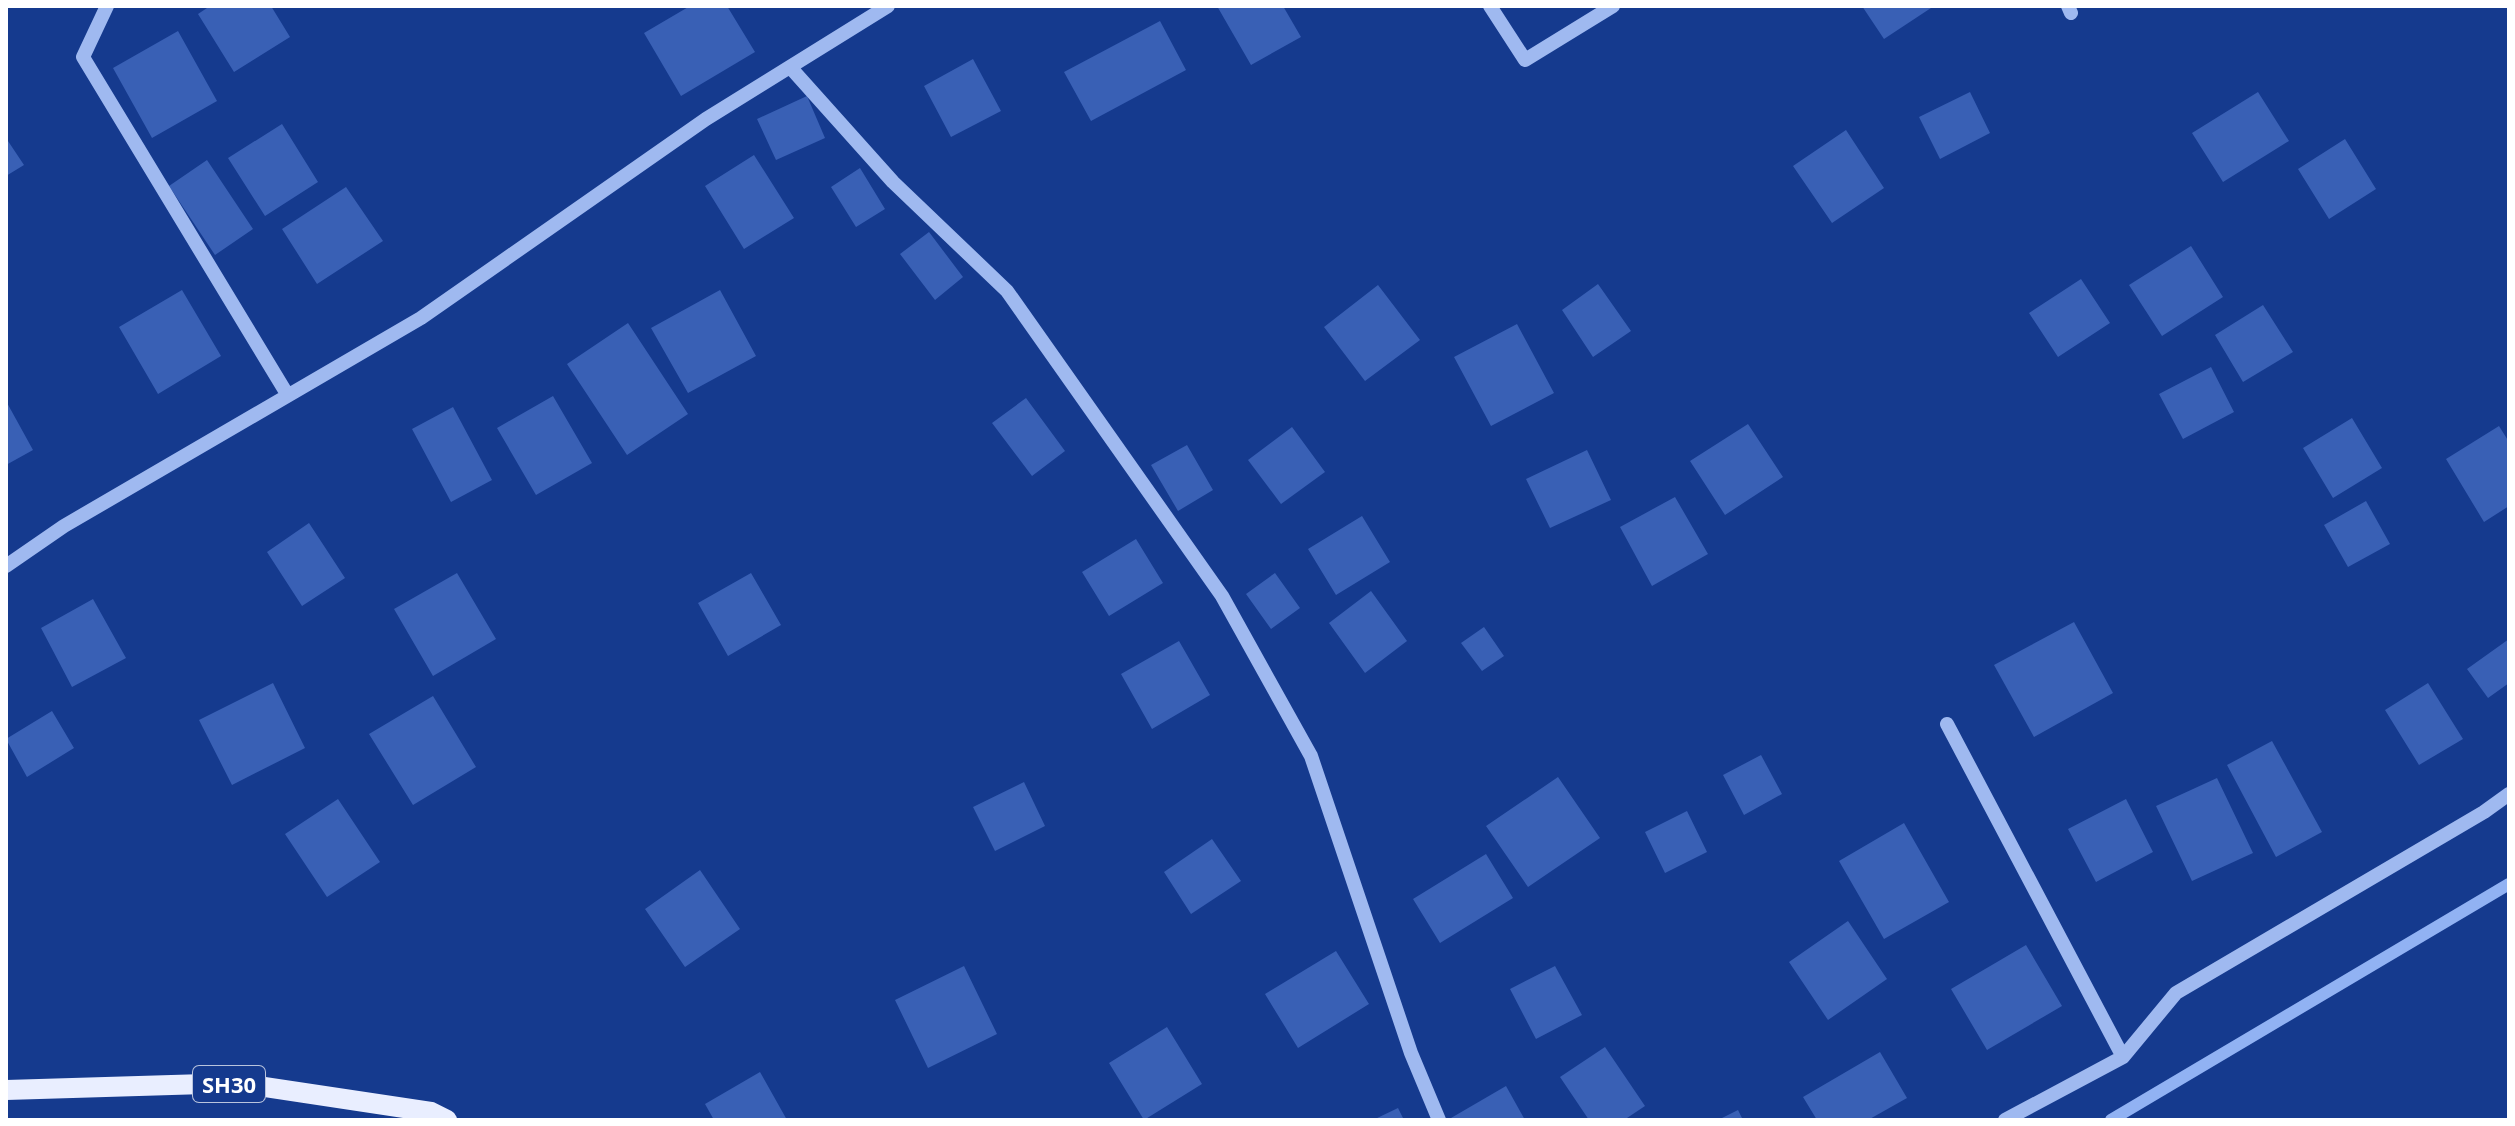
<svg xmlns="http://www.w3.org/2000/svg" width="2515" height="1126" viewBox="0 0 2515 1126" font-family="'Noto Sans',sans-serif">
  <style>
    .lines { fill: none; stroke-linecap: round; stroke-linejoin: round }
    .stream { stroke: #91b2f3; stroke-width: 12 }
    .building { fill: #3960b5 }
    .minor { stroke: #9fb9f0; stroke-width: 14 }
    .major { stroke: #e9eeff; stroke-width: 20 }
    .labels { text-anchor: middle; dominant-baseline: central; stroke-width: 6; stroke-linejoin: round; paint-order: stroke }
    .shield { fill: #153a8e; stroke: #b9c4dd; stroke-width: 2 }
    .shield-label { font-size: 22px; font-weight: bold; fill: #fff }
  </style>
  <rect width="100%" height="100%" fill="#153a8e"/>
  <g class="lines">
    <path class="stream" d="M2111,1120L2509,884"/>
  </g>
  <path class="building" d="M210,6H271L290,37L234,72L198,14Z
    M690,6H727L755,52L681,96L644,33Z
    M1217,6H1283L1301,37L1251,65Z
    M1862,6H1934L1884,39Z
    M1160,21L1186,70L1091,121L1064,72Z
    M178,31L217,101L152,138L113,68Z
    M973,59L1001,111L951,137L924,86Z
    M1970,92L1990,133L1940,159L1919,117Z
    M2258,92L2289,141L2223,182L2192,133Z
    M807,96L825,138L776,160L757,119Z
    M282,124L318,182L265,216L228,158Z
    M1846,130L1884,188L1832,223L1793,166Z
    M6,138L24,165L6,176Z
    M2345,139L2376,189L2329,219L2298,169Z
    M754,155L794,218L744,249L705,186Z
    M207,160L253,229L215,255L169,186Z
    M860,168L885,209L856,227L831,187Z
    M346,187L383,241L317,284L282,229Z
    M929,232L963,277L935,300L900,254Z
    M2191,246L2223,297L2162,336L2129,285Z
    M2081,279L2110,323L2058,357L2029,313Z
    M1598,284L1631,331L1593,357L1562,310Z
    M1378,285L1420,340L1365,381L1324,327Z
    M182,290L221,356L158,394L119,327Z
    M720,290L756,356L688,393L651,328Z
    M2263,305L2293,352L2243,382L2215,335Z
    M628,323L688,414L627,455L567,364Z
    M1517,324L1554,393L1491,426L1454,357Z
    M2211,367L2234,412L2183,439L2159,394Z
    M553,396L592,463L536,495L497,428Z
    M1026,398L1065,451L1032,476L992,423Z
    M6,401L33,450L6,465Z
    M453,407L492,480L451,502L412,429Z
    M2352,418L2382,468L2333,498L2303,448Z
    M1748,424L1783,477L1725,515L1690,461Z
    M2499,426L2509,442V506L2484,522L2446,459Z
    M1292,427L1325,472L1281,504L1248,460Z
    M1187,445L1213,490L1178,511L1151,465Z
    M1587,450L1611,500L1550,528L1526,479Z
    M1675,497L1708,554L1652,586L1620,527Z
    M2366,501L2390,544L2348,567L2324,525Z
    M1362,516L1390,562L1336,595L1308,549Z
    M309,523L345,578L302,606L267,552Z
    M1136,539L1163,583L1109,616L1082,572Z
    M457,573L496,639L433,676L394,609Z
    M751,573L781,625L728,656L698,603Z
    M1275,573L1300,608L1271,629L1246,594Z
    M1371,591L1407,641L1365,673L1329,623Z
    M93,599L126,658L72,687L41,628Z
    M2074,622L2113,693L2034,737L1994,665Z
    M1484,627L1504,656L1482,671L1461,643Z
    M2509,639V683L2488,698L2467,669Z
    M1179,641L1210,695L1152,729L1121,674Z
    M273,683L305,748L232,785L199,720Z
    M2428,683L2463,739L2419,765L2385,710Z
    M433,696L476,767L413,805L369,734Z
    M52,711L74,748L27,777L6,739Z
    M2272,741L2322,832L2276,857L2227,765Z
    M1761,755L1782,794L1744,815L1723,775Z
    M1558,777L1600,838L1528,887L1486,826Z
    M2217,778L2253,853L2192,881L2156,806Z
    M1024,782L1045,826L995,851L973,807Z
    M338,799L380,862L327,897L285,834Z
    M2126,799L2153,852L2096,882L2068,829Z
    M1687,811L1707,852L1665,873L1645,832Z
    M1904,823L1949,902L1884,939L1839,861Z
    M1212,839L1241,881L1191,914L1164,872Z
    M1486,854L1513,898L1440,943L1413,899Z
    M700,870L740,929L685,967L645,909Z
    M1848,921L1887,979L1828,1020L1789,962Z
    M2026,945L2062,1006L1987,1050L1951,989Z
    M1336,951L1369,1004L1298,1048L1265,994Z
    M964,966L997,1034L928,1068L895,1000Z
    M1555,966L1582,1015L1536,1039L1510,989Z
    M1167,1027L1202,1084L1144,1120L1109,1063Z
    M1605,1047L1645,1106L1624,1120H1589L1560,1077Z
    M1880,1052L1907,1098L1868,1120H1817L1803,1097Z
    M760,1072L787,1120H714L705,1104Z
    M1506,1086L1525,1120H1452L1451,1118Z
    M1398,1108L1404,1120H1373Z
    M1738,1110L1743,1120H1718Z"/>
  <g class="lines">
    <path class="minor" d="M107,6L83,57L287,394
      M1490,6L1525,60L1613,6
      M2068,6L2071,13
      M790,67L893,182L1007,291L1222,596L1311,756L1411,1053L1439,1120
      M6,566L64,526L421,318L706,119L888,6
      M1947,724L2123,1057
      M2005,1120L2123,1057L2176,993L2484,812L2509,794"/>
    <path class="major" d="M6,1090L238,1083L431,1112L447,1120"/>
  </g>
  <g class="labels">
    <rect class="shield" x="193" y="1066" width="72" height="36" rx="6"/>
    <g class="shield-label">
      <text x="229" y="1084">SH30</text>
    </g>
  </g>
  <rect width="2515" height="1126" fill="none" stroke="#ffffff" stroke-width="16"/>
</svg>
